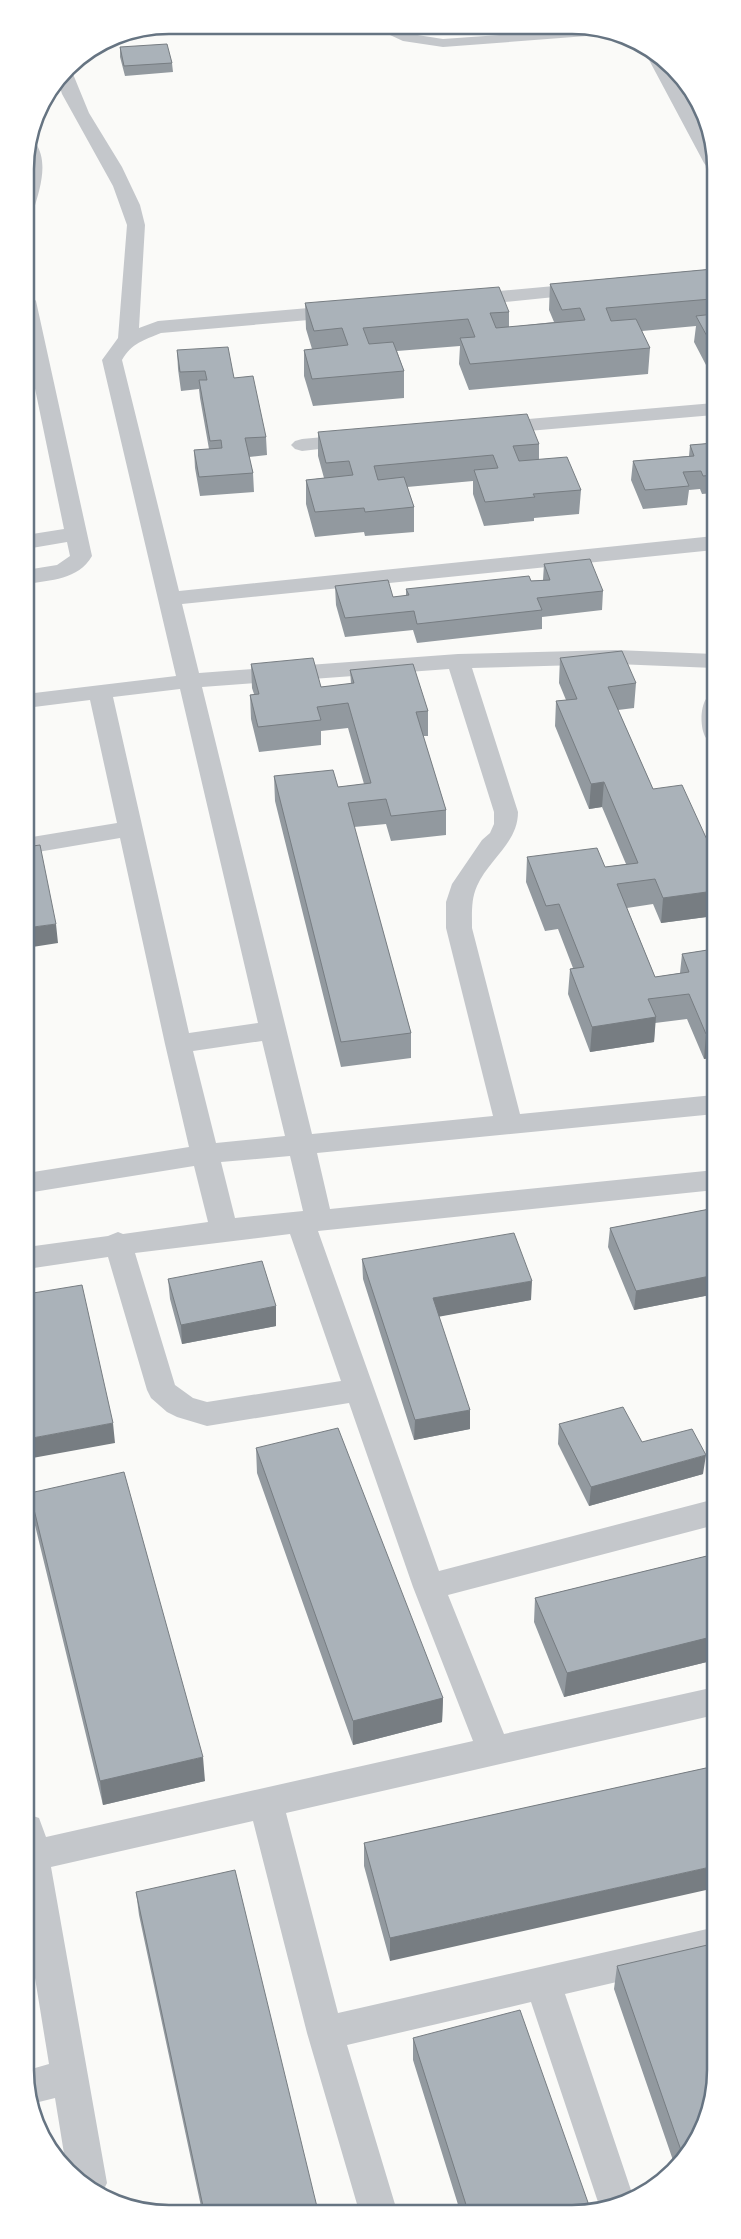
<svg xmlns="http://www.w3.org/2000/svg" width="741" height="2239" viewBox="0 0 741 2239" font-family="Cabin,sans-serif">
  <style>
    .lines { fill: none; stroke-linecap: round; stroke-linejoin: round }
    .service { fill: #c4c7cb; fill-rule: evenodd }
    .minor { fill: #c4c7cb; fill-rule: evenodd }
    .wall { fill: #92999f }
    .shaded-wall { fill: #777d82 }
    .building { fill: #aab2b9; stroke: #777d82 }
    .rim { fill: none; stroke: #667482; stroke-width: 2.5 }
  </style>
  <rect width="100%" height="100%" fill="#fafaf8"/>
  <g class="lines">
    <path class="service" d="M382,26H397L411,34L443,39L602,28L613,34L443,47L403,41L390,35Z"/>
    <path class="minor" d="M651,55L669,65L713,147V168L707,167L704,163L648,58Z
      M67,70L73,74L89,113L122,167L140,205L145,225L139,328L158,321L343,305L350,307L353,311L350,315L343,317L161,333C144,340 132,343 122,360L179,591L714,536V550L182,604L199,673L458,654L616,650L714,654V668L616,664L472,668L518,812C518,843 489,859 477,886C471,899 472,913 472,928L520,1114L714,1095L715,1114L317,1153L330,1209L715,1170V1190L318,1231L439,1571L715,1499V1525L448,1595L504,1734L715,1687V1715L286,1813L338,2013L716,1927V1959L565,1994L634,2199L601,2211L531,2002L347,2045L397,2211H359L307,2033L253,1821L51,1867L107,2183L103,2191L67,2172L55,2098L31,2104L28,2098V2070L49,2064L28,1935L27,1814L39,1818L46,1837L473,1741L413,1587L349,1403L207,1426L177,1417L167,1412L151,1398L147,1390L108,1257L27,1269V1247L108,1236L118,1232L123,1234L208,1222L194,1166L27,1193V1173L189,1147L165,1044L120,838L26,854V838L117,823L90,700L26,708V694L176,676L102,360L118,338L127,225L113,186L62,94L58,81ZM449,669L494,812V824L490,833L482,840L452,884L446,902V928L493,1116L312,1134L202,687ZM180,689L258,1023L189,1033L113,697ZM262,1041L285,1136L216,1143L193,1051ZM290,1156L303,1211L235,1218L221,1162ZM290,1234L341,1381L207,1402L193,1398L175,1385L135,1253Z
      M30,141L35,142C49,162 40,188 34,209L32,213L25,215V159Z
      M587,283L594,285L597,289L594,293L466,306L459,304L456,300L459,296L466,294Z
      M26,295L33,297L36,301L92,556C78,580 51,580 26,584V570L57,565L70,556L67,542L26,549V535L64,529L26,345Z
      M714,403V415L493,434L486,432L483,428L486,424L493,422Z
      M356,434L363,436L366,440L363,444L302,451L295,449L291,445L295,441L302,439Z
      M714,697V740L706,738C700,729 700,708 706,699Z"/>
  </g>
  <path class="wall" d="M120,47L172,63L173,72L125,76L120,57Z
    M713,269L714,364L706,365L694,342L696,326L642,331L650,348L648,374L469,390L459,364L460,346L397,351L404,371V398L313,406L304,376V350L312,349L306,329L305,303L509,312V327L554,322L549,310L550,284Z
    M177,350L234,378L266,437L267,455L249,457L253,473L254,492L200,496L195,468L194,450L209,449L200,398L199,389L181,391L178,369Z
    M318,432L539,444V460L581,490L579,514L534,518V521L484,526L473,494V481L407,487L414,507V532L365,536L364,532L315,537L306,504V480L324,478L318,456Z
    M714,443V493L702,494L700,489L689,490L687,505L643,509L631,480L633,461L689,456L690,445Z
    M544,564L603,591L602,610L542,617V629L417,643L413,630L345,637L336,605L335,586L393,597L406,596V589L543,580Z
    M560,658L636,683L634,708L618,710L653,789L714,855V916L661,923L653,904L627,908L655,977L680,973L682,954L714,949V1057L704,1059L687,1019L655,1023L654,1042L590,1052L568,994L570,969L573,968L558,929L545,931L526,882L527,857L605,867L626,864L602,807L589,809L555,726L556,701L566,700L559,683Z
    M251,664L321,687L351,684L350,670L428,711V736H423L446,810V835L391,841L386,824L354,827L411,1033V1058L341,1067L275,801L274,776L338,787L364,784L348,728L321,731V745L259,752L251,719L250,695L254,694L252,688Z
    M715,1208V1294L634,1310L608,1247L610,1228Z
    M362,1259L531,1300L439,1316L470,1429L414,1440L363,1279Z
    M168,1279L276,1306V1326L182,1344L170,1299Z
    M559,1424L642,1442L703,1474L589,1506L558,1444Z
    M256,1448L443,1698L442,1722L353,1745L257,1473Z
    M30,1493L205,1781L103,1805L33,1517Z
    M715,1554V1660L564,1697L534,1622L535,1598Z
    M715,1766L390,1961L364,1866V1843Z
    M136,1892L318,2211H202L139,1915Z
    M617,1966L705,2126L680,2165L676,2169L614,1989Z
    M413,2038L591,2211H460L413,2060Z"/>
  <path class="shaded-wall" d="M32,492L34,516L26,518V493Z
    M604,782L602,807L589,809L591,784Z
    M714,891V916L661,923L663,898Z
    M56,924L58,943L26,948V928Z
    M656,1017L654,1042L590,1052L592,1027Z
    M714,1032V1057L704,1059L706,1034Z
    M715,1275V1294L634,1310L636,1291Z
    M532,1281L531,1300L432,1318L433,1298Z
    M276,1306V1326L182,1344L181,1325Z
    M470,1410V1429L414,1440L415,1420Z
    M113,1423L115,1443L27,1459V1439Z
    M706,1455L703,1474L589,1506L591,1487Z
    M715,1636V1660L564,1697L567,1673Z
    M443,1698L442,1722L353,1745V1721Z
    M203,1757L205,1781L103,1805L100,1781Z
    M715,1866V1888L390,1961V1938Z"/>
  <path class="building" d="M167,44L172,63L124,66L120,47Z
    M713,269L714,304L711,299L606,308L611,321L636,319L650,348L470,364L460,338L475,337L468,319L363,328L369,344L393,342L404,371L312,379L304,350L348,345L342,328L314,331L305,303L499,287L509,312L490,313L496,328L585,320L580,308L562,310L550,284Z
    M714,314V338H708L696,316Z
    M228,347L234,378L253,376L266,437L245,438L253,473L199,477L194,450L222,448L221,440L210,441L199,380H207L205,371L180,372L177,350Z
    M527,414L539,444L513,446L519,461L567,457L581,490L533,494L535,497L485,502L474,470L498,468L493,455L374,466L378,480L404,477L414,507L365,512L364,508L315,512L306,480L353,475L349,461L326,463L318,432Z
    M714,443V475L703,476L701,471L683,472L689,486L645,490L633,461L694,456L690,445Z
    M26,477L32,492L26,493Z
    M590,559L603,591L537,598L542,610L417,624L414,611L345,618L335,586L388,580L393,597L409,595L406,589L529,576L531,581L550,580L544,564Z
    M622,651L636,683L608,687L653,789L682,785L714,855V891L663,898L655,879L617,884L655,977L689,972L682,954L714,949V1032L706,1034L689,994L648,999L656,1017L592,1027L570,969L584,967L559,904L546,906L527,857L597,848L605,867L638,863L604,782L591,784L556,701L577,699L560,658Z
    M313,658L321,687L354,683L350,670L413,664L428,711L416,712L446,810L391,816L386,799L348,803L411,1033L341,1042L274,776L333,770L338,787L371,783L348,703L317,707L321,720L258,727L250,695L259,694L251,664Z
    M40,845L56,924L26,928V847Z
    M715,1208V1275L636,1291L610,1228Z
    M514,1233L532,1281L433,1298L470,1410L415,1420L362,1259Z
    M262,1261L276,1306L181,1325L168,1279Z
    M82,1285L113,1423L27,1439V1294Z
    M623,1407L642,1442L692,1429L706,1455L591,1487L559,1424Z
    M338,1428L443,1698L353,1721L256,1448Z
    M124,1472L203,1757L100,1781L30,1493Z
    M715,1554V1636L567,1673L535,1598Z
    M715,1766V1866L390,1938L364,1843Z
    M235,1870L318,2211H204L136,1892Z
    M716,1943V2080L705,2126L684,2159L617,1966Z
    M520,2010L591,2211H468L413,2038Z"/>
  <path d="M0 0H741V2239H0ZM169 34H572A135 135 0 0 1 707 169V2070A135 135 0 0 1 572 2205H169A135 135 0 0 1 34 2070V169A135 135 0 0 1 169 34Z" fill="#fff" fill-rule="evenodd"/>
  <path class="rim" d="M169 34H572A135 135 0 0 1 707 169V2070A135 135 0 0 1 572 2205H169A135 135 0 0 1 34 2070V169A135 135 0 0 1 169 34Z"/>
</svg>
